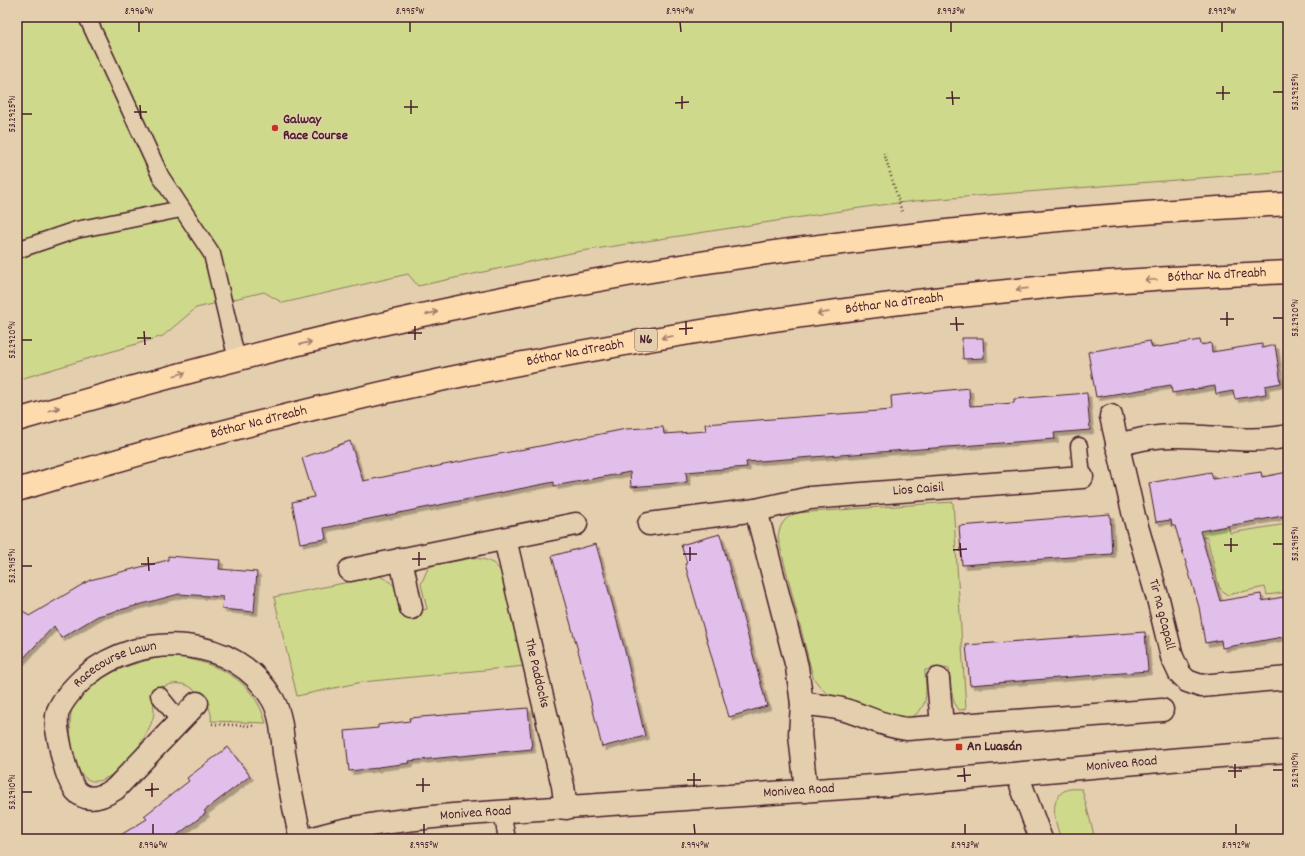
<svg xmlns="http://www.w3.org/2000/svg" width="1305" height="856" viewBox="0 0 1305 856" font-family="Dekko,sans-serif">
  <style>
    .green { fill: #ced98c; stroke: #8c7c5c }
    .building { fill: #e1bfeb; stroke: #4a1f2b; filter: url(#shadow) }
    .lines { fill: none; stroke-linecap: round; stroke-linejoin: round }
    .lane-casing { stroke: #4a1f2b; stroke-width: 19 }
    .street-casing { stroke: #4a1f2b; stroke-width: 25 }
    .secondary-casing { stroke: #4a1f2b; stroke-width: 25 }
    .highway-casing { stroke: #4a1f2b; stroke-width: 25 }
    .path { stroke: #4a1f2b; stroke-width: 2.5; stroke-dasharray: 1 3; stroke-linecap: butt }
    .lane { stroke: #e3cfae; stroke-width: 16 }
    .street { stroke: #e3cfae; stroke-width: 22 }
    .secondary { stroke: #e3cfae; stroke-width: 22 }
    .highway { stroke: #fddbac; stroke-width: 22 }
    .oneway { stroke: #a47d6c }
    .ticks { fill: none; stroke: #4a1f2b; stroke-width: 1.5 }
    .poi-dot { fill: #c8321e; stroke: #e3cfae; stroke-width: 1.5 }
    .labels { text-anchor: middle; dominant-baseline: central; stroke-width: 3; stroke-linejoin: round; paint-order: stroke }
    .shield { fill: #e3cfae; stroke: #785452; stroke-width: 1 }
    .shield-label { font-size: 13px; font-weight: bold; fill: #4a1f2b }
    .poi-label { font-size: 14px; font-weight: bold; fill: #4a1f2b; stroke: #e3cfae; text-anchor: start }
    .street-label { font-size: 14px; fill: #4a1f2b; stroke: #e3cfae }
    .neatline { fill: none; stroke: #4a1f2b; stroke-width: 1.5 }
    .ticks-label { font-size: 10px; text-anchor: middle; fill: #4a1f2b }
  </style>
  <defs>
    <filter id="shadow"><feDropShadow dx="3.5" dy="3.5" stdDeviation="0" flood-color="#0004"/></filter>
  </defs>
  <rect width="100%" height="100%" fill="#e3cfae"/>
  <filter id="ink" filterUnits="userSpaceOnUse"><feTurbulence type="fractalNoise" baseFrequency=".025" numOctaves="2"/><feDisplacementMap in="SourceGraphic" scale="8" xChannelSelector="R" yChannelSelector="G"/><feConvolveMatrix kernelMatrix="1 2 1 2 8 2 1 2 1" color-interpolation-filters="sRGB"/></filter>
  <g filter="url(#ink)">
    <path class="green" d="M17,17H1288V171L915,201L873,206L576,252L418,286L408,274L283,303L264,292L196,308L163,336L17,380Z
      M953,502L966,709L959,710L954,702L951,688L949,668L925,670C925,683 929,699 921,709C917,715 909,719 902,719C890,720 839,699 827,693C821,689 817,683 813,677L778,538C779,525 784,519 795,513Z
      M1287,524L1288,592L1267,595L1265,587L1227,595L1219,587L1207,537L1201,538L1199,529L1211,526L1213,529L1228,526L1230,533Z
      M473,558C486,559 494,561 501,572L525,666L362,682L297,696L274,597L379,576C403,586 395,594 401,615L427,609L421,584L428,568L434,565Z
      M175,656C218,664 253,678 266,723L211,721C214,707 196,686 182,684C172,682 160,687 153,693C153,699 154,706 154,712C153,726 137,751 127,762C98,791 78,788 72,746C70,729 67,710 79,696C98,673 147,657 175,656Z
      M1082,789L1095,839H1061C1056,824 1047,799 1066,790C1070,788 1077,789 1082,789Z"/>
    <path class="building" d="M962,338H983L984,358L963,359Z
      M1200,340L1201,345L1211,343L1212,352L1262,344V348L1275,345L1281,383L1265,386L1266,394L1235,399L1233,391L1216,394L1215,386L1172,393L1171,385L1096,397L1088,352L1150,341L1152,348Z
      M969,388L970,406L1014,403V399L1087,393L1090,430L1054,433L1055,439L746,462L747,467L686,472L687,482L631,487L630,472L554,486V482L324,528L326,539L300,543L292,502L314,497L302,458L350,441L363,481L626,429L663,427L664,434L706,431L705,424L892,410L891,396Z
      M1211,472L1213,479L1261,472L1262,477L1288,472V515L1200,531L1220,601L1261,594L1262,601L1288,596V636L1222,648L1221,640L1205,643L1199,607L1175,526H1172L1171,520L1156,522L1149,483Z
      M1110,514L1112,554L962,565L959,526Z
      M720,534L767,706L729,717L685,564L687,563L681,545Z
      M596,544L624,647L645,736L602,747L582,665L552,556Z
      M168,556L220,560L219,569L257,572L254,612L222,609L223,597L179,594L98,616L61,638L54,626L17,665V606L29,616L90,580L168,560Z
      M1145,632L1148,671L970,685L966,645Z
      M528,708L532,749L409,761L410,763L378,767V768L349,771L345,731L378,728V725L410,721L409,718Z
      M228,747L250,776L204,811L206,813L172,839H114L147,819L144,816L189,781L187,778Z"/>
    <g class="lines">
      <defs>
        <path id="lane" d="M87,17L161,177L212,254L237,360
          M17,250L76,230L181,209
          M1079,446L1082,477
          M159,695L179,720
          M502,812L507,839"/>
        <g id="street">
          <path id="s1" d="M1111,416L1134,516L1158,599L1172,657L1180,674L1187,681L1201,686L1288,678"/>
          <path d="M1117,445C1137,440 1157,435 1178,436C1215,436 1252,444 1288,436"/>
          <path d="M756,510L797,667L802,704L800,734L806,791"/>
          <path id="s2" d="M649,524L756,510L810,498L1082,477"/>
          <path id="s3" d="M505,539L563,786L566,808"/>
          <path d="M401,559L411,608"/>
          <path d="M350,570L576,524"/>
          <path d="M938,679L942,726"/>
          <path id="s4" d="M197,703L115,789C76,814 68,781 61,750C59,738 54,724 58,711C64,697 75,686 86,676C140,630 236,634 273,700C282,716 282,735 284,753C289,782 294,811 301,839"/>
          <path d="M802,704C816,705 831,706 845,710C866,716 885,727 907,729L1162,710"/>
          <path d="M1017,774L1041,839"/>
        </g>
        <g id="secondary">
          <path id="s5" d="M311,839C357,824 405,820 453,815L888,785L1182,759L1288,751"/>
        </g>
        <g id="highway">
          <path d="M17,420C158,379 301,341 445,310C722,250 1005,219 1288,204"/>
          <path id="s6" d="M17,490C353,387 698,320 1048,287C1128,279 1208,276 1288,272"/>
        </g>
      </defs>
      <use href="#lane" class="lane-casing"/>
      <use href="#street" class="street-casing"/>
      <use href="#secondary" class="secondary-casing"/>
      <use href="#highway" class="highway-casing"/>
      <path class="path" d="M884,153L902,212
        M212,724L256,726"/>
      <use href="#lane" class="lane"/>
      <use href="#street" class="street"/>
      <use href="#secondary" class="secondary"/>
      <use href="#highway" class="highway"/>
    </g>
    <defs><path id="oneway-shaft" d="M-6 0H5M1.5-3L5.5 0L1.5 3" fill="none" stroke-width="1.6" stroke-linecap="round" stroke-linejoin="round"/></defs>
    <g class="oneway">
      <use href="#oneway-shaft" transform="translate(1151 280) rotate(177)"/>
      <use href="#oneway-shaft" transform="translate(1022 289) rotate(174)"/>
      <use href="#oneway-shaft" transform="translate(432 313) rotate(-13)"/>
      <use href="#oneway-shaft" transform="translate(823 313) rotate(172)"/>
      <use href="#oneway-shaft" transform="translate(667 337) rotate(170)"/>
      <use href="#oneway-shaft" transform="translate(306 343) rotate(-13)"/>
      <use href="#oneway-shaft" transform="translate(180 374) rotate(-14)"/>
      <use href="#oneway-shaft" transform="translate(54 409) rotate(-16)"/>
    </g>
  </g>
  <path class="ticks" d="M139,22V32M410,22V32M680,22L681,32M951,22V32M1222,22V32M1223,86V100M952,91L953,105M1273,92H1283M1216,93H1230M682,96V109M946,98H960M411,100V114M675,103L689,102M140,105L141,119M404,107H418M134,112H147M22,114H32M1227,312V326M956,317L957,331M1273,318H1283M1220,319H1234M686,321V335M950,324H964M415,326V340M679,329L693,328M144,331L145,345M408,333H422M137,338H151M22,340H32M1231,538V552M960,543L961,557M1273,544H1283M1224,545H1238M690,547V561M953,550L967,549M419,552V566M683,554H697M148,557L149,571M412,559H426M141,564H155M22,566H32M1235,764V778M964,768L965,782M1273,770H1283M1228,771H1242M694,773V787M957,776L971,775M423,778V792M687,780H701M152,783V797M416,785H430M145,790L159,789M22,792H32M153,824V834M424,824V834M694,824L695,834M965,824V834M1236,824V834"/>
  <g class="poi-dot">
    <circle cx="275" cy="128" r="4"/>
    <rect x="955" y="743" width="8" height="8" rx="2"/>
  </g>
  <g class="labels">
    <rect class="shield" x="635" y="329" width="22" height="22" rx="3"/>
    <g class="shield-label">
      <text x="646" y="340">N6</text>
    </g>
    <g class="poi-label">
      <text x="283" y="120">Galway<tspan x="283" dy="16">Race Course</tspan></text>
      <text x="967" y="747">An Luasán</text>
    </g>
    <g class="street-label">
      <text stroke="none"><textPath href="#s6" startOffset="1222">Bóthar Na dTreabh</textPath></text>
      <text stroke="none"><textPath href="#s6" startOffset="898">Bóthar Na dTreabh</textPath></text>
      <text stroke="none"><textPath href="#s6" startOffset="575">Bóthar Na dTreabh</textPath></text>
      <text stroke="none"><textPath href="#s6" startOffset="251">Bóthar Na dTreabh</textPath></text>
      <text stroke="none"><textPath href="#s2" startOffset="272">Lios Caisil</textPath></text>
      <text stroke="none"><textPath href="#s1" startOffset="205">Tir na gCapall</textPath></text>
      <text stroke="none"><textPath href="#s4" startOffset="322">Racecourse Lawn</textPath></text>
      <text stroke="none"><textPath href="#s3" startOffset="138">The Paddocks</textPath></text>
      <text stroke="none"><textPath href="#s5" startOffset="815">Monivea Road</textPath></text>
      <text stroke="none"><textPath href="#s5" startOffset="491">Monivea Road</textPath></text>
      <text stroke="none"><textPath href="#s5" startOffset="167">Monivea Road</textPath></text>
    </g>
  </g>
  <rect width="1305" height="856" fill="none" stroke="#e3cfae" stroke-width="44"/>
  <rect x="22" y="22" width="1261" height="812" class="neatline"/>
  <g class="ticks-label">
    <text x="139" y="14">8.996°W</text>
    <text x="410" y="14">8.995°W</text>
    <text x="680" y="14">8.994°W</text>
    <text x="951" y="14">8.993°W</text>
    <text x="1222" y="14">8.992°W</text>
    <text transform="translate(1294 92) rotate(-90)" y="4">53.2925°N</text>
    <text transform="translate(11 114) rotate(-90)" y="4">53.2925°N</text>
    <text transform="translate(1294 318) rotate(-90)" y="4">53.2920°N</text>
    <text transform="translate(11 340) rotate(-90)" y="4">53.2920°N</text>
    <text transform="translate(1294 544) rotate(-90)" y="4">53.2915°N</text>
    <text transform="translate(11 566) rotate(-90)" y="4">53.2915°N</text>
    <text transform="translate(1294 770) rotate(-90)" y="4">53.2910°N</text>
    <text transform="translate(11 792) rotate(-90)" y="4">53.2910°N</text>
    <text x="153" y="848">8.996°W</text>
    <text x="424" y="848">8.995°W</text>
    <text x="695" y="848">8.994°W</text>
    <text x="965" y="848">8.993°W</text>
    <text x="1236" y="848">8.992°W</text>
  </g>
</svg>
